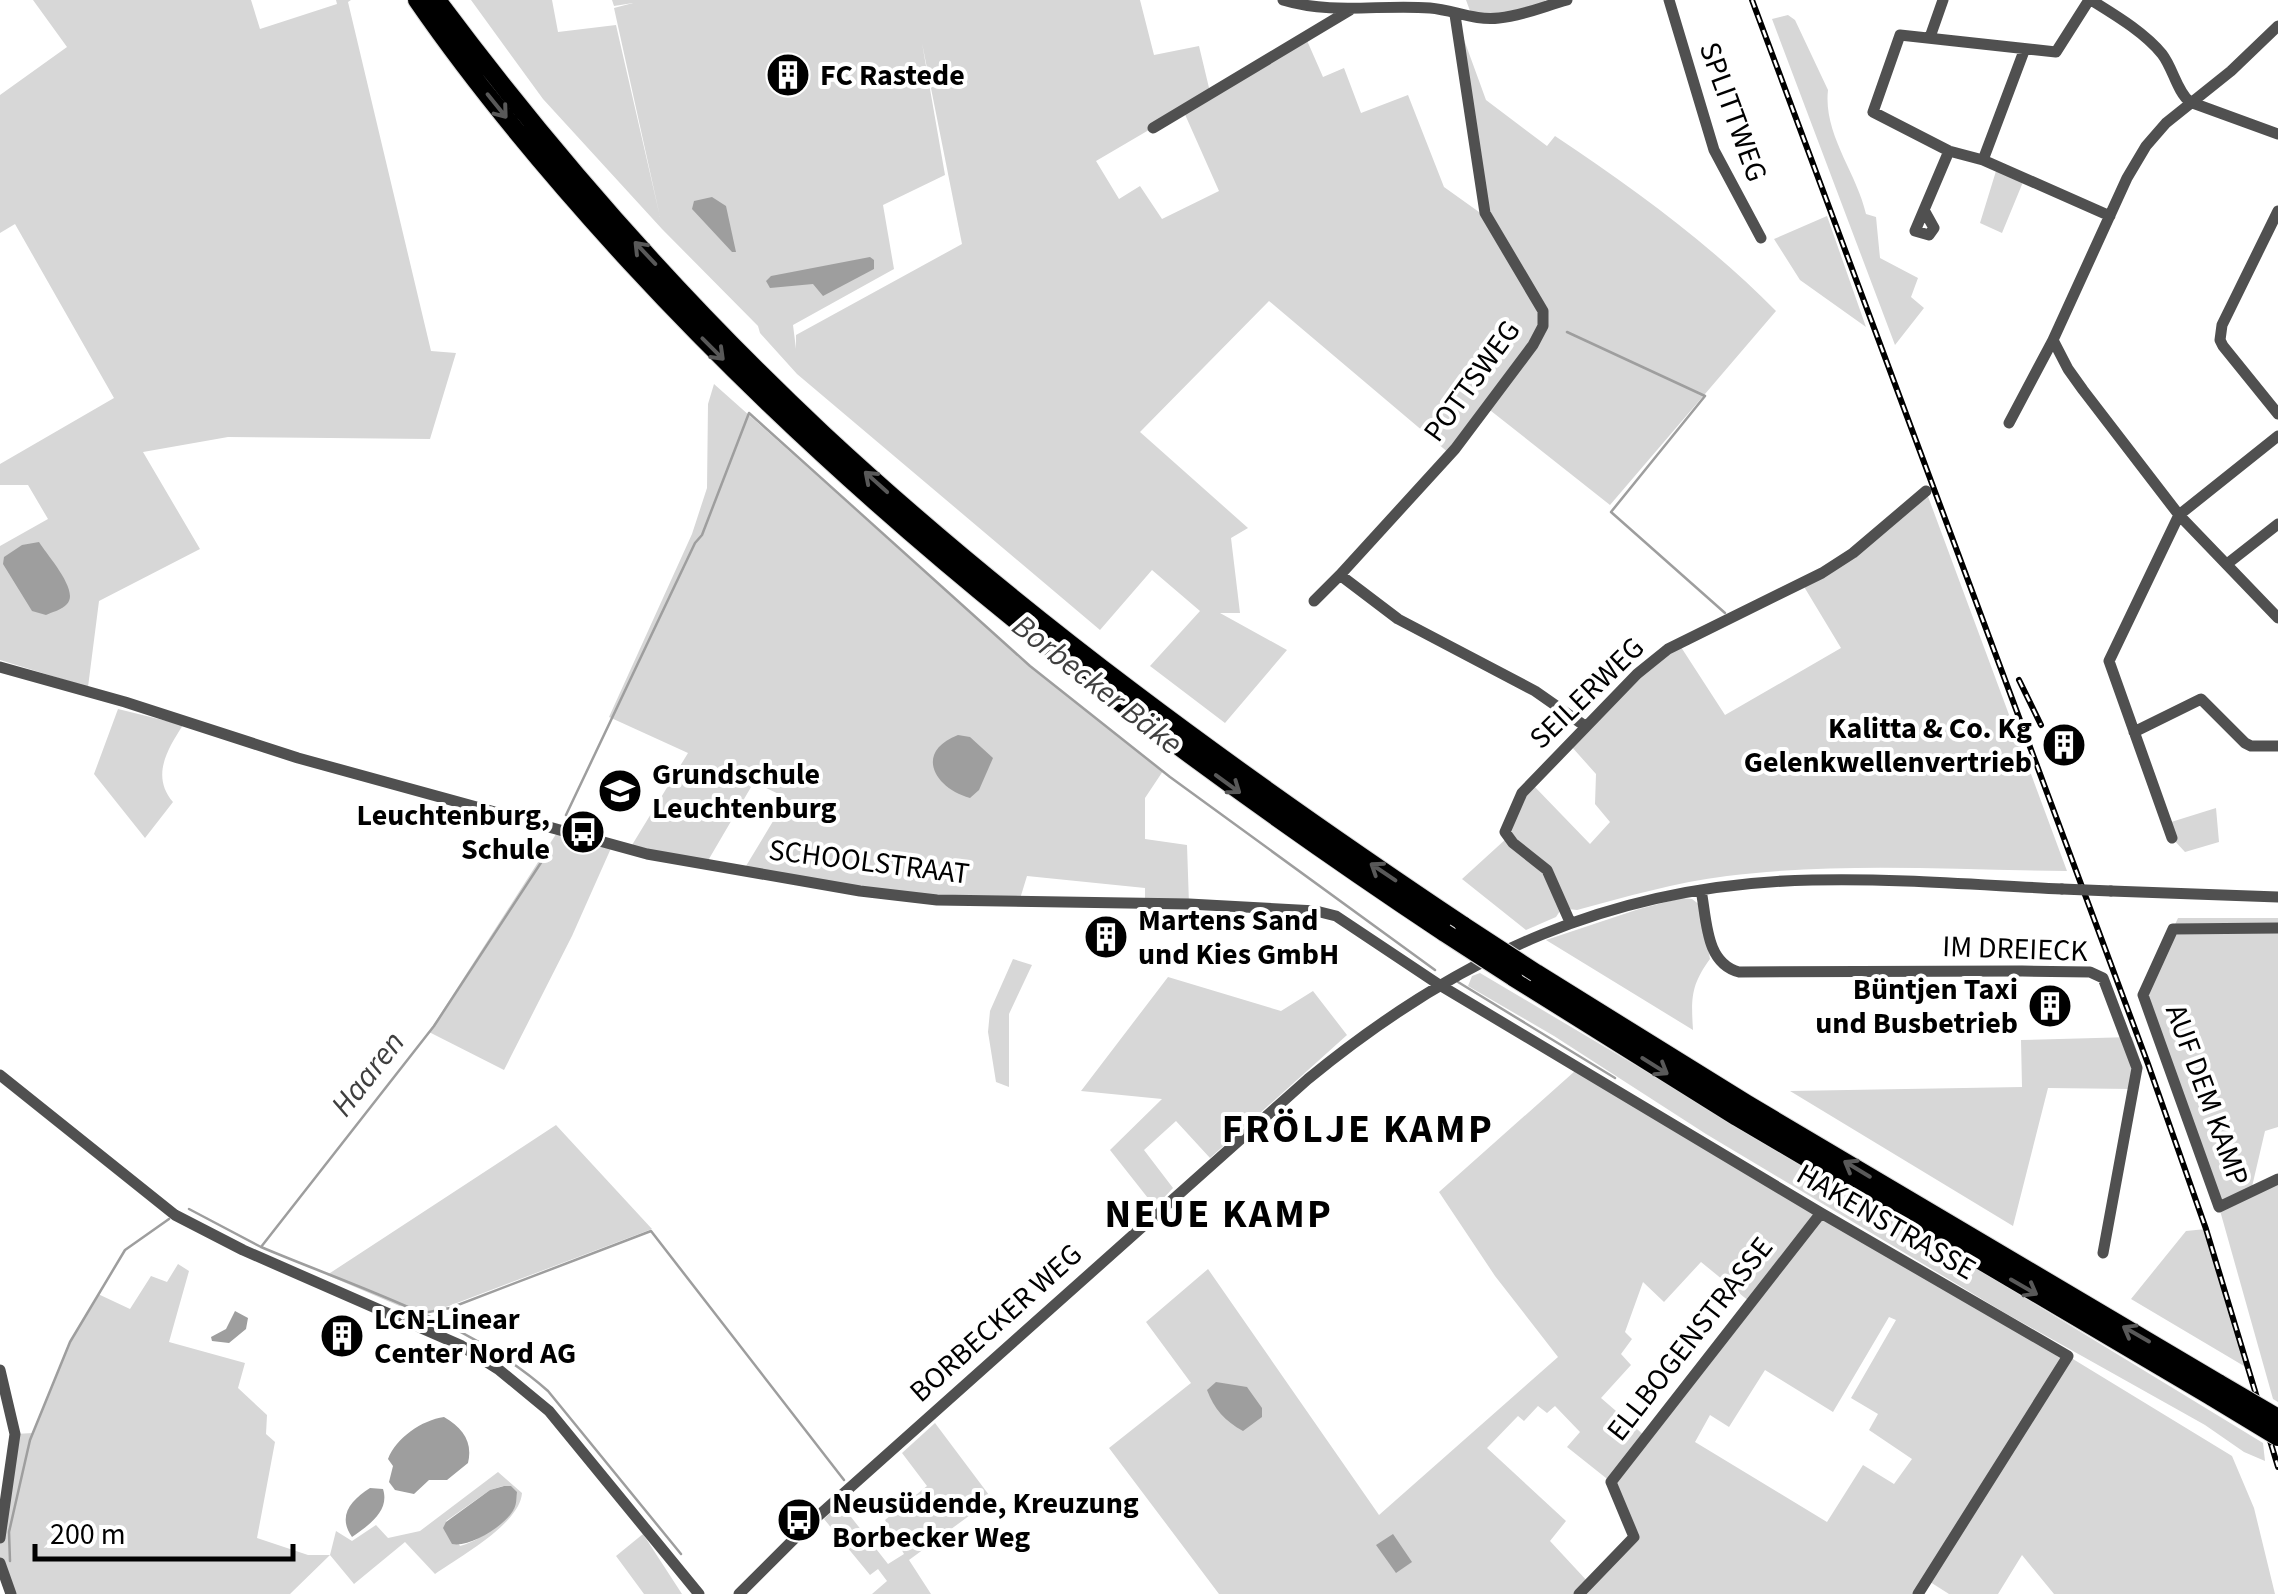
<svg xmlns="http://www.w3.org/2000/svg" width="2278" height="1594" viewBox="0 0 2278 1594" font-family="'Source Sans 3',sans-serif">
  <style>
    .green { fill: #d7d7d7; fill-rule: evenodd }
    .water { fill: #9e9e9e }
    .lines { fill: none; stroke-linecap: round; stroke-linejoin: round }
    .stream { stroke: #9e9e9e; stroke-width: 2.5 }
    .highway-casing { stroke: #dbdbdb; stroke-width: 20 }
    .minor { stroke: #505050; stroke-width: 11 }
    .highway { stroke: #000; stroke-width: 18 }
    .rail-casing { stroke: #000; stroke-width: 6 }
    .rail { stroke: #fff; stroke-width: 2.5; stroke-dasharray: 8; stroke-linecap: butt }
    .highway-bridge-casing { stroke: #dbdbdb; stroke-width: 20; stroke-linecap: butt }
    .minor-bridge { stroke: #505050; stroke-width: 11 }
    .highway-bridge { stroke: #000; stroke-width: 18 }
    .oneway { stroke: #595959 }
    .labels { text-anchor: middle; dominant-baseline: central; stroke-width: 8; stroke-linejoin: round; paint-order: stroke }
    .poi-label { font-size: 30px; font-weight: bold; fill: #000; stroke: #fff; text-anchor: start }
    .street-label { font-size: 30px; fill: #000; stroke: #fff }
    .water-label { font-size: 32px; font-style: italic; fill: #3f3f3f; stroke: #fff }
    .district-label { font-size: 40px; font-weight: bold; letter-spacing: 2.5px; fill: #000; stroke: #fff }
  </style>
  <rect width="100%" height="100%" fill="#fff"/>
  <path class="green" d="M33,0H251L260,29L337,4L336,0H351L348,2L431,351L456,353L430,439L228,437L143,452L200,549L99,601L88,687L0,660V546L48,519L28,485H0V464L114,398L15,224L0,233V95L67,47Z
    M471,0H552L558,32L616,25L660,217L614,8L633,3L614,6L612,0H1140L1154,55L1199,46L1210,92L1305,36L1323,77L1344,68L1361,113L1408,95L1444,187L1486,217L1455,15L1486,100L1547,146L1555,136C1633,188 1710,244 1776,311L1610,505L1486,407L1450,454L1269,301L1140,432L1248,528L1231,538L1240,613H1220L1287,650L1225,723L1150,666L1200,611L1152,570L1100,630L797,374L760,333L758,326L662,229L543,99ZM922,43L962,244L796,335V349L793,325L894,269L883,205L945,175ZM1183,110L1219,191L1162,219L1140,186L1119,199L1096,161Z
    M1466,0H1545V6L1473,19Z
    M1788,15L1795,20L1828,90C1823,134 1857,173 1866,214L1876,217L1880,258L1918,278L1911,297L1924,308L1895,345L1772,19Z
    M1996,171L2023,182L2002,233L1980,223Z
    M1827,216L1866,327L1800,280L1774,239Z
    M714,384L1030,666L1163,771L1145,798V839L1187,845L1189,904L1145,905V888L1027,876L1019,902L937,900L743,871L787,798L754,782L706,864L629,850L688,753L609,717L692,534L707,488L708,404Z
    M1926,491L2067,871C1954,870 1839,862 1727,876C1676,882 1626,897 1577,910L1569,909L1551,870L1515,842L1509,825L1533,785L1590,844L1610,822L1595,804L1596,774L1571,746L1637,674L1679,644L1725,715L1841,648L1803,585Z
    M118,709L183,725C167,750 151,776 173,802L145,838L94,774Z
    M2216,808L2219,842L2185,852L2172,838L2168,823Z
    M558,831L612,846L572,936L504,1070L429,1032Z
    M1507,838L1544,875L1560,911L1556,917L1526,930L1462,879Z
    M1682,898L1692,899L1700,905L1710,959C1691,985 1691,998 1693,1030L1546,940L1639,909Z
    M2178,918H2278V1127L2265,1131L2251,1191L2278,1180V1402L2273,1399L2219,1207L2140,1000Z
    M1013,959L1032,965L1009,1014V1087L996,1082L988,1032L990,1011Z
    M1480,973L1902,1223L2263,1443L2265,1461L2244,1452L2205,1425L2005,1313L1706,1134L1554,1036L1468,986L1472,976Z
    M1168,977L1281,1011L1313,991L1347,1035L1210,1158L1176,1121L1144,1150L1173,1188L1155,1207L1110,1150L1162,1099L1081,1091Z
    M2132,1037L2142,1066L2132,1089L2048,1088L2013,1226L1790,1091L2022,1087L2021,1040Z
    M1575,1071L2068,1356L2232,1456L2254,1508L2275,1594H2054L2022,1555L1998,1594H1949L1927,1580L1918,1594H1219L1109,1448L1191,1383L1146,1322L1208,1269L1379,1515L1558,1357L1495,1276L1439,1192ZM1701,1262L1750,1302L1645,1436L1601,1398L1631,1365L1621,1354L1632,1339L1625,1332L1643,1282L1664,1302ZM1889,1317L1896,1320L1851,1398L1878,1414L1869,1430L1912,1459L1894,1484L1863,1465L1827,1522L1695,1442L1710,1415L1729,1427L1765,1370L1833,1412ZM1538,1406L1547,1413L1555,1406L1580,1432L1567,1447L1611,1482L1633,1537L1589,1583L1550,1541L1566,1521L1487,1448L1518,1416L1524,1421Z
    M556,1125L652,1229L449,1306L418,1314L327,1275Z
    M2206,1229L2249,1369L2131,1299L2186,1231Z
    M178,1264L189,1271L169,1342L245,1363L238,1388L267,1415L266,1434L275,1442L257,1538L308,1555H330L336,1531L352,1541L376,1525L388,1538L420,1531L498,1472L522,1493C520,1524 459,1557 435,1574L405,1542L354,1584L330,1555L290,1594H13L0,1562V1538L15,1434L33,1433L70,1342L98,1294L130,1309L151,1276L167,1282ZM503,1486H511L514,1509C501,1525 479,1541 460,1546L446,1521L490,1490Z
    M935,1423L992,1499L909,1560L931,1594H872L887,1581L878,1569L870,1575L824,1519L840,1503L888,1564L904,1554L885,1520L927,1486L902,1453Z
    M643,1534L682,1594H644L616,1556Z"/>
  <path class="water" d="M712,197L726,206L736,252H732L692,209L694,201Z
    M870,257L874,260V269L823,296L813,284L770,288L766,281L771,276Z
    M39,542C47,555 80,591 67,604C62,610 52,612 46,615L32,611L3,564L4,557L22,545Z
    M958,735L970,737L993,758L979,790L970,798C934,788 914,752 958,735Z
    M235,1311L248,1318L246,1329L229,1343L212,1341L211,1337L226,1329Z
    M1216,1382L1247,1387L1262,1408V1417L1243,1431C1225,1421 1214,1409 1207,1390Z
    M444,1417C463,1428 473,1442 468,1463L447,1480H429L414,1494L395,1490L389,1482L393,1466L388,1459C396,1438 422,1420 444,1417Z
    M504,1486H511L517,1492C516,1499 517,1503 514,1509C506,1525 470,1548 452,1544L443,1528L446,1522L490,1490Z
    M370,1488L383,1489C390,1511 369,1525 352,1537C337,1516 351,1500 370,1488Z
    M1393,1534L1412,1562L1396,1573L1376,1545Z"/>
  <g class="lines">
    <path class="stream" d="M1567,332L1705,396L1611,512L1725,613
      M566,815L695,543L702,535L749,413L1030,666L1170,777L1435,970
      M1458,982L1615,1078
      M189,1209L261,1247L434,1026L546,855
      M261,1247C355,1287 471,1322 548,1391L681,1554
      M418,1314L450,1308L651,1231L844,1480
      M10,1561L9,1532L30,1440L70,1342L125,1250L169,1219"/>
    <defs>
      <path id="highway" d="M417,0C481,93 555,180 631,263C871,523 1151,737 1445,933
        M437,0C553,156 681,301 823,434C1021,618 1240,776 1464,926
        M1536,973L1747,1104L2220,1384
        M1513,977L1737,1117L2212,1397"/>
    </defs>
    <use href="#highway" class="highway-casing"/>
    <path class="minor" d="M1283,0C1332,15 1381,4 1430,8C1454,10 1474,21 1499,18C1522,16 1545,6 1567,0
      M1669,0L1714,150L1761,238
      M2091,0C2115,15 2144,32 2162,54C2173,68 2177,92 2190,102
      M2278,26L2231,71L2166,123L2146,146L2127,178L2053,340L2068,369L2083,390L2179,515L2278,618
      M1930,37L1943,0
      M2024,51L1983,160L2110,216
      M2190,102L2278,134
      M1153,128L1350,10
      M1983,160L1949,151L1873,112L1900,35L2056,52L2089,0
      M1924,210L1934,228L1929,235L1915,231L1949,151
      M2278,211L2222,325L2220,340L2223,346L2278,414
      M2009,423L2053,340
      M2227,564L2278,524
      M1340,575L1455,449L1533,345L1543,326V311L1485,213L1455,15
      M1314,601L1340,575L1398,619L1535,691L1585,726
      M0,667L125,702L298,758L647,854L860,891L937,900L1189,904L1316,911L1336,916L1438,984L1821,1213L2068,1356L1918,1594
      M2134,732L2201,699L2245,743L2251,746H2278
      M2172,838L2109,661L2179,515L2278,436
      M1701,890C1707,920 1705,963 1739,972L2022,971L2090,972L2103,978L2137,1068L2103,1253
      M2111,891L2278,897
      M1570,922L1547,870L1513,843L1505,832L1522,793L1637,674L1668,649L1822,573L1853,553L1926,491
      M2278,928L2173,929L2143,995L2219,1207L2278,1179
      M0,1075L175,1215L243,1250L460,1345L498,1369L549,1411L699,1594
      M0,1370L15,1434L0,1538
      M0,1563L11,1594
      M739,1594L808,1525L1308,1079C1459,955 1613,884 1812,880C1895,878 1979,885 2062,889
      M1579,1594L1634,1537L1611,1482L1821,1213"/>
    <use href="#highway" class="highway"/>
    <defs>
      <path id="rail" d="M1752,0L2148,1064L2206,1229L2278,1467
        M2019,680L2041,725"/>
    </defs>
    <use href="#rail" class="rail-casing"/>
    <use href="#rail" class="rail"/>
    <defs>
      <path id="highway-bridge" d="M1464,926L1536,973
        M1445,933L1513,977
        M2220,1384L2278,1418
        M2212,1397L2278,1437"/>
    </defs>
    <use href="#highway-bridge" class="highway-bridge-casing"/>
    <path class="minor-bridge" d="M2062,889L2111,891"/>
    <use href="#highway-bridge" class="highway-bridge"/>
  </g>
  <defs><path id="oneway-shaft" d="M-6 0H5M1.5-3L5.5 0L1.5 3" fill="none" stroke-width="1.6" stroke-linecap="round" stroke-linejoin="round" transform="scale(2.5)"/></defs>
  <g class="oneway">
    <use href="#oneway-shaft" transform="translate(497 106) rotate(51)"/>
    <use href="#oneway-shaft" transform="translate(645 253) rotate(-133)"/>
    <use href="#oneway-shaft" transform="translate(713 349) rotate(45)"/>
    <use href="#oneway-shaft" transform="translate(876 482) rotate(-138)"/>
    <use href="#oneway-shaft" transform="translate(1228 784) rotate(36)"/>
    <use href="#oneway-shaft" transform="translate(1383 872) rotate(-146)"/>
    <use href="#oneway-shaft" transform="translate(1655 1066) rotate(32)"/>
    <use href="#oneway-shaft" transform="translate(1857 1169) rotate(-149)"/>
    <use href="#oneway-shaft" transform="translate(2024 1287) rotate(30)"/>
    <use href="#oneway-shaft" transform="translate(2136 1334) rotate(-150)"/>
  </g>
  <defs>
    <symbol id="building-disc" viewBox="-11 -11 22 22"><circle r="9.5" fill="#000" stroke="#fff"/><path d="M-4-6H4V6H1V3H-1V6H-4ZM-2.5-4.3h1.7v1.8h-1.7ZM.8-4.3h1.7v1.8H.8ZM-2.5-1h1.7V.8h-1.7ZM.8-1h1.7V.8H.8Z" fill="#fff"/></symbol>
    <symbol id="school-disc" viewBox="-11 -11 22 22"><circle r="9.5" fill="#000" stroke="#fff"/><path d="M0-5L7-2L0 1L-7-2ZM-4 1L0 2.5L4 1V4Q0 6-4 4Z" fill="#fff"/></symbol>
    <symbol id="bus-disc" viewBox="-11 -11 22 22"><circle r="9.5" fill="#000" stroke="#fff"/><path d="M-5-6H5V4H4V6H2V4H-2V6H-4V4H-5ZM-3.5-4V0h7V-4ZM-3.5 1.2v1.5H-2V1.2ZM2 1.2v1.5H3.5V1.2Z" fill="#fff"/></symbol>
  </defs>
  <g fill-rule="evenodd">
    <use href="#building-disc" x="763" y="50" width="50" height="50"/>
    <use href="#building-disc" x="2039" y="720" width="50" height="50"/>
    <use href="#school-disc" x="595" y="766" width="50" height="50"/>
    <use href="#bus-disc" x="558" y="807" width="50" height="50"/>
    <use href="#building-disc" x="1081" y="912" width="50" height="50"/>
    <use href="#building-disc" x="2025" y="981" width="50" height="50"/>
    <use href="#building-disc" x="317" y="1311" width="50" height="50"/>
    <use href="#bus-disc" x="774" y="1495" width="50" height="50"/>
  </g>
  <g class="labels">
    <g class="poi-label">
      <text x="820" y="75">FC Rastede</text>
      <text x="2032" y="728" text-anchor="end">Kalitta &amp; Co. Kg<tspan x="2032" dy="34">Gelenkwellenvertrieb</tspan></text>
      <text x="652" y="774">Grundschule<tspan x="652" dy="34">Leuchtenburg</tspan></text>
      <text x="550" y="815" text-anchor="end">Leuchtenburg,<tspan x="550" dy="34">Schule</tspan></text>
      <text x="1138" y="920">Martens Sand<tspan x="1138" dy="34">und Kies GmbH</tspan></text>
      <text x="2018" y="989" text-anchor="end">Büntjen Taxi<tspan x="2018" dy="34">und Busbetrieb</tspan></text>
      <text x="374" y="1319">LCN-Linear<tspan x="374" dy="34">Center Nord AG</tspan></text>
      <text x="832" y="1503">Neusüdende, Kreuzung<tspan x="832" dy="34">Borbecker Weg</tspan></text>
    </g>
    <g class="street-label">
      <text transform="translate(1733 112) rotate(70)">SPLITTWEG</text>
      <text transform="translate(1472 381) rotate(-54)">POTTSWEG</text>
      <text transform="translate(1587 693) rotate(-44)">SEILERWEG</text>
      <text transform="translate(869 862) rotate(7)">SCHOOLSTRAAT</text>
      <text transform="translate(2015 949) rotate(2)">IM DREIECK</text>
      <text transform="translate(2207 1095) rotate(70)">AUF DEM KAMP</text>
      <text transform="translate(1886 1222) rotate(30)">HAKENSTRASSE</text>
      <text transform="translate(996 1323) rotate(-42)">BORBECKER WEG</text>
      <text transform="translate(1690 1339) rotate(-52)">ELLBOGENSTRASSE</text>
    </g>
    <g class="water-label">
      <text transform="translate(1097 685) rotate(38)">Borbecker Bäke</text>
      <text transform="translate(368 1074) rotate(-52)">Haaren</text>
    </g>
    <g class="district-label">
      <text x="1358" y="1129">FRÖLJE KAMP</text>
      <text x="1219" y="1214">NEUE KAMP</text>
    </g>
  </g>
  <path d="M35 1544v15h258v-15" fill="none" stroke="#000000" stroke-width="5"/>
  <text x="50" y="1544" font-size="30" fill="#000000" stroke="#ffffff" stroke-width="8" paint-order="stroke">200 m</text>
</svg>
